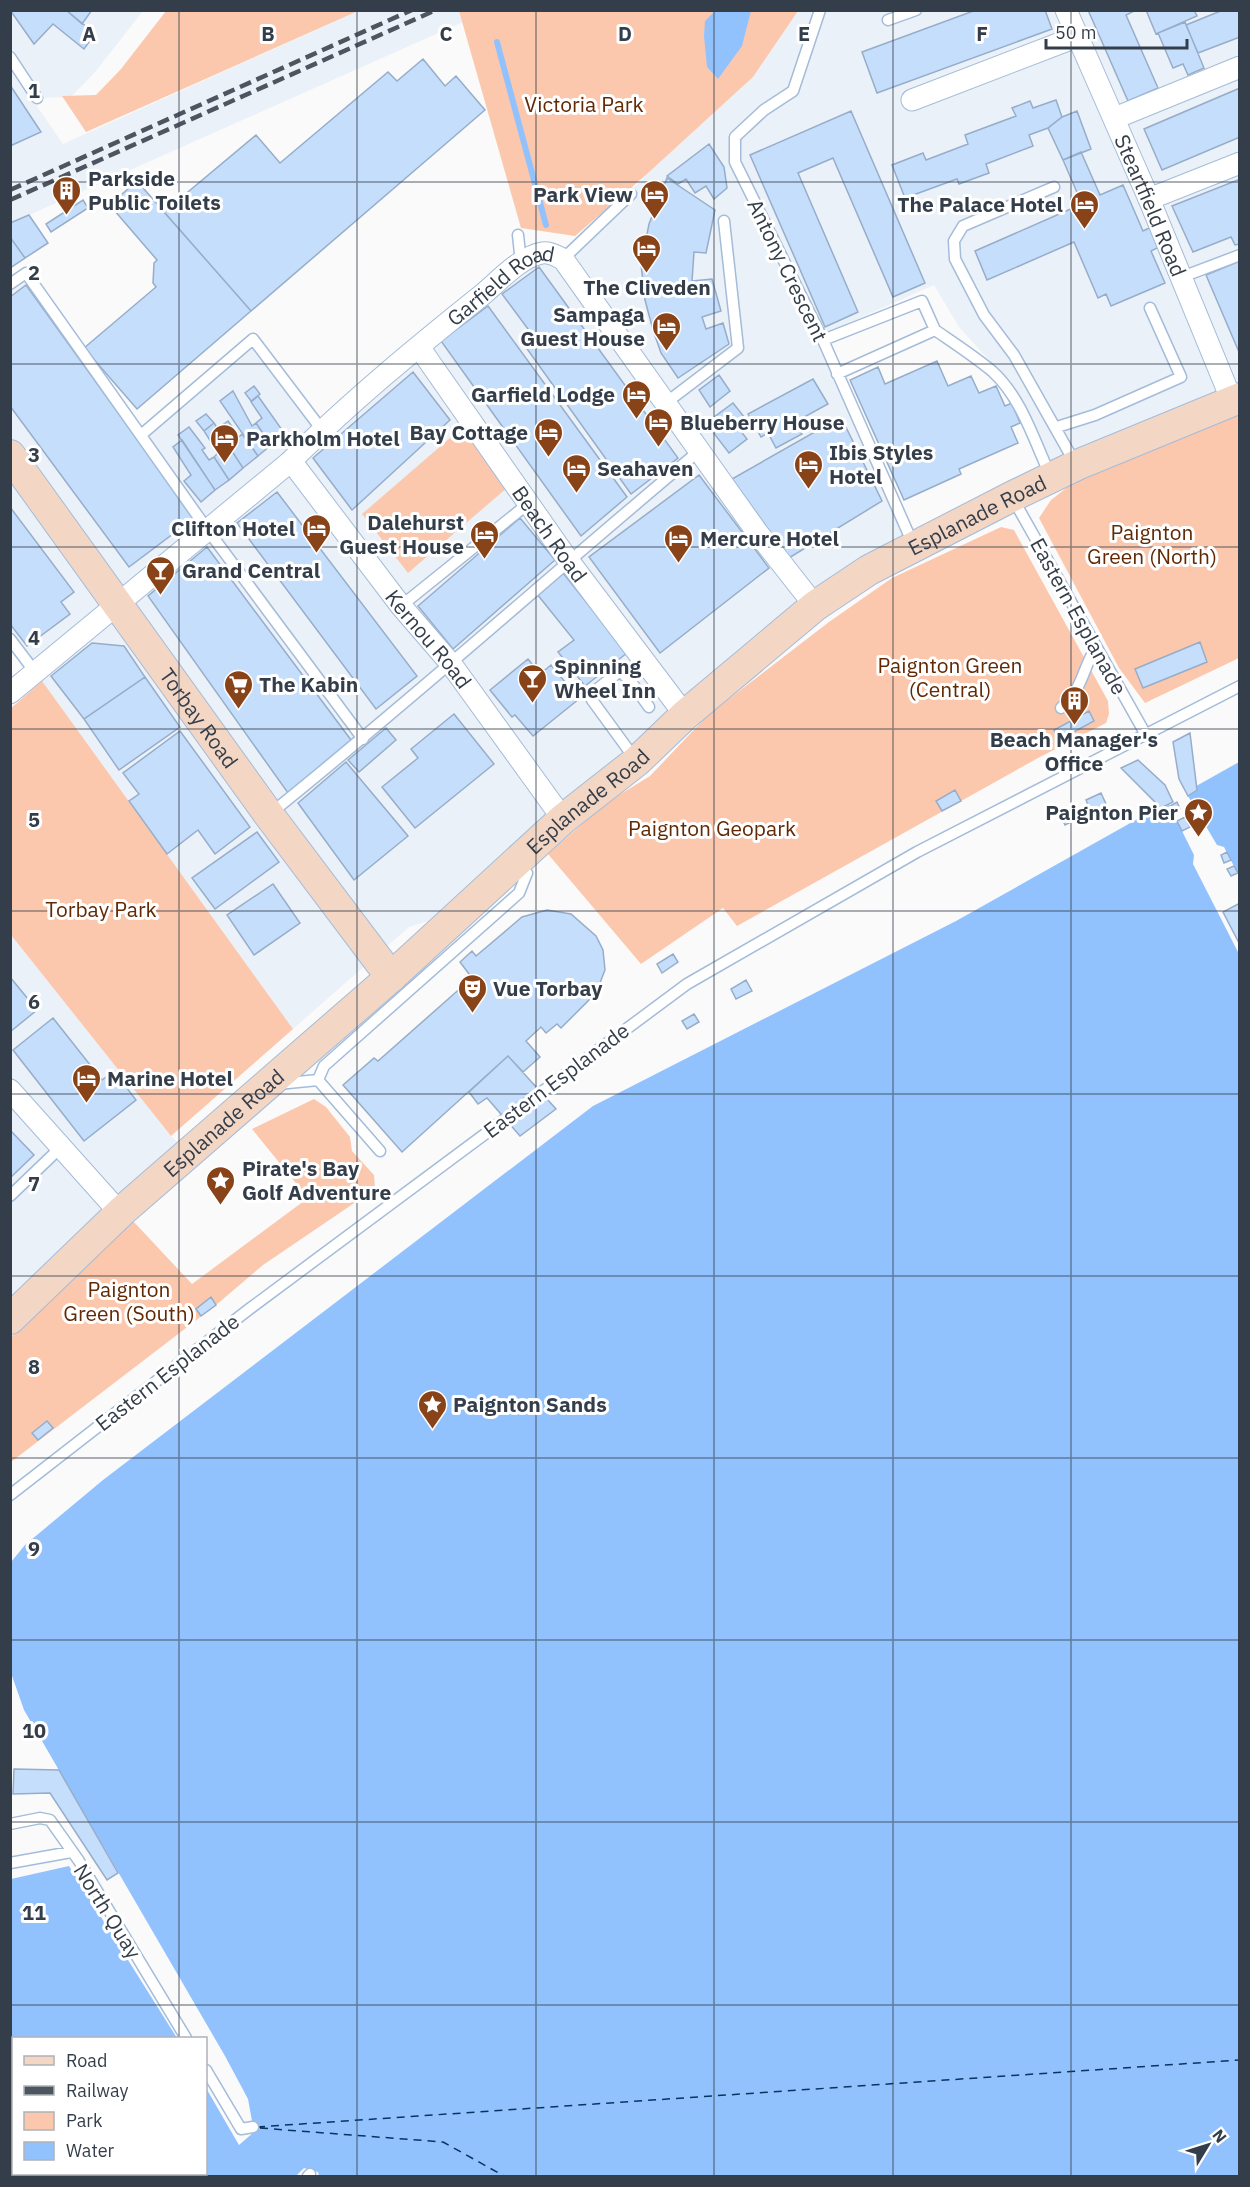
<svg xmlns="http://www.w3.org/2000/svg" width="1250" height="2187" viewBox="0 0 1250 2187" font-family="'IBM Plex Sans',sans-serif">
  <style>
    .built { fill: #ebf1f8 }
    .green { fill: #fbc8ae }
    .water { fill: #92c2fe }
    .pier { fill: #fafafa }
    .lines { fill: none; stroke-linecap: round; stroke-linejoin: round }
    .stream { stroke: #92c2fe; stroke-width: 6 }
    .ferry { stroke: #093361; stroke-width: 1.5; stroke-dasharray: 8 6; stroke-linecap: butt }
    .building { fill: #c5defc; stroke: #96adca; stroke-width: 1.5 }
    .lane-casing { stroke: #a4bcd9; stroke-width: 13 }
    .street-casing { stroke: #a4bcd9; stroke-width: 23 }
    .secondary-casing { stroke: #a4bcd9; stroke-width: 32 }
    .lane { stroke: #fff; stroke-width: 10 }
    .street { stroke: #fff; stroke-width: 21 }
    .secondary { stroke: #f4d6c4; stroke-width: 30 }
    .rail { stroke: #4d5560; stroke-width: 4.5; stroke-dasharray: 12 6; stroke-linecap: butt }
    .grid { fill: none; stroke: #343e4a; stroke-width: 1.5; stroke-opacity: 0.55 }
    .labels { text-anchor: middle; dominant-baseline: central; stroke-width: 6; stroke-linejoin: round; paint-order: stroke }
    .park-label { font-size: 21px; fill: #612904; stroke: #fff }
    .poi-label { font-size: 21px; font-weight: bold; fill: #343e4a; stroke: #fff; text-anchor: start }
    .street-label { font-size: 21px; fill: #343e4a; stroke: #fff }
    .grid-label { font-size: 20px; text-anchor: middle; font-weight: bold; fill: #343e4a; stroke: #fff; stroke-width: 6; stroke-linejoin: round; paint-order: stroke }
  </style>
  <rect width="100%" height="100%" fill="#fafafa"/>
  <path class="built" d="M11,11H143L95,72L71,97L37,98L11,57Z
    M358,11H459L463,22L11,223L10,67L63,144Z
    M798,11H1239V383L1051,467L998,370L959,327L934,285L821,335L910,537L518,863L457,895L428,921L409,927L293,1029L11,639L10,284L26,273L141,434L253,339L322,430L521,263L564,259L647,174L753,77Z
    M11,935L171,1136L189,1153L11,1319Z"/>
  <path class="green" d="M166,11V10L358,11L86,132L62,96L96,95L121,69Z
    M459,11H798L753,77L647,174L575,236L521,228Z
    M1239,410V658L1145,703L1119,668L1039,518L1051,500L1074,482Z
    M465,425L508,487L408,573L362,514Z
    M1001,527L1014,530L1108,701L1109,714L1106,723L1038,758L737,926L723,908L641,964L548,854L606,803L650,776L707,716L829,622L892,578Z
    M42,681L293,1029L171,1136L11,935L10,709Z
    M314,1099L326,1107L350,1137L352,1151L374,1175L375,1189L263,1265L216,1305L11,1462V1337L133,1221L192,1284L308,1198L252,1129Z"/>
  <path class="water" d="M715,11H751L742,46L718,79L707,67L704,36L705,21Z
    M1239,762V2176H319L318,2172L304,2168L296,2176H11V1879L69,1866L177,2038H14V2174H206V2088L239,2145L254,2132L248,2099L225,2056L24,1710L11,1673V1562L25,1545L103,1480L593,1106L956,921Z"/>
  <path class="pier" d="M1196,783L1197,790L1188,796L1217,845L1224,847L1239,876V954L1193,864L1194,855L1169,805L1161,808L1158,804Z"/>
  <g class="lines">
    <path class="stream" d="M497,42L546,225"/>
    <path class="ferry" d="M257,2127L1240,2060
      M260,2128L443,2142L504,2176"/>
  </g>
  <path class="building" d="M10,10H66L95,34L84,49L53,24L34,44Z
    M66,10H92L82,24Z
    M976,10H1045L1052,29L877,93L862,52Z
    M1088,10H1136L1126,15L1158,88L1128,101Z
    M1146,10H1194L1197,16L1156,34Z
    M1223,10H1239L1240,37L1198,53L1186,25Z
    M1185,22L1204,68L1188,75L1183,64L1173,68L1158,33Z
    M423,59L445,86L456,76L485,110L251,311L164,212L256,135L280,163L388,72L397,81Z
    M10,85L41,132L10,146Z
    M1240,88V137L1162,170L1144,129Z
    M1056,100L1062,117L1048,128L1029,135L1033,146L986,164L989,173L959,184L957,179L905,198L892,165L923,153L926,160L968,144L965,135L1016,116L1012,108L1030,101L1033,108Z
    M851,111L925,283L893,297L833,158L798,173L858,312L825,327L750,155Z
    M1077,111L1091,149L1063,160L1048,128L1062,117Z
    M709,144L724,167L727,188L714,199L706,186L695,193L686,179L678,184L667,176Z
    M1081,152L1100,195L1123,185L1143,231L1151,227L1159,247L1151,251L1165,283L1111,306L1106,294L1098,298L1074,242L987,280L975,251L1082,204L1063,160Z
    M667,178L715,210L706,253L694,252L692,281L712,279L721,311L702,317L706,329L723,323L729,344L678,378L661,353L653,330L645,300L641,264L649,224Z
    M1240,179V244L1235,245L1231,237L1193,252L1172,206Z
    M137,181L251,311L137,409L84,348L156,287L153,283L154,263L157,260L114,210L118,206L114,201Z
    M83,200L88,208L51,232L46,224Z
    M29,215L48,243L25,258L10,237V223Z
    M10,237L25,258L10,268Z
    M1240,261V352H1239L1206,275Z
    M539,267L678,458L631,494L520,339L528,329L502,294Z
    M26,285L194,518L129,567L10,406V297Z
    M488,306L627,497L581,536L441,341Z
    M937,361L948,386L971,376L979,393L996,386L1005,406L1012,403L1020,423L1011,427L1018,443L959,469L961,474L904,500L850,380L878,367L885,384Z
    M413,372L450,420L352,510L313,458Z
    M719,375L730,391L710,407L699,390Z
    M813,379L828,404L795,422L802,434L776,448L768,433L761,437L748,414Z
    M254,386L260,394L251,401L245,393Z
    M233,391L252,426L256,423L271,445L258,456L220,401Z
    M258,396L285,434L271,445L256,423L262,418L251,402Z
    M733,403L745,418L736,425L747,439L729,453L706,423Z
    M206,414L214,423L204,431L196,421Z
    M841,417L882,501L789,558L732,479Z
    M228,421L239,437L242,434L258,456L243,468L217,429Z
    M214,423L243,468L229,480L214,457L218,453L204,431Z
    M189,427L205,448L202,450L209,460L214,457L229,480L215,490L178,435Z
    M182,440L215,490L201,502L184,481L191,475L173,447Z
    M699,475L769,568L660,653L589,557Z
    M277,492L417,676L376,709L237,523Z
    M10,507L74,592L61,602L70,614L27,646L10,624Z
    M520,518L555,560L453,649L418,606Z
    M207,547L351,740L288,793L148,596Z
    M563,573L627,653L585,686L558,652L574,640L537,594Z
    M1200,642L1207,662L1143,688L1135,669Z
    M92,643L124,646L145,677L84,719L51,676Z
    M528,659L540,674L551,665L579,699L533,736L515,715L512,717L490,690Z
    M145,677L180,727L119,770L84,719Z
    M1089,711L1094,721L1059,740L1054,730Z
    M454,714L494,764L415,828L382,787L418,758L411,749Z
    M386,728L396,740L359,772L348,760Z
    M180,731L250,827L215,854L198,830L167,854L129,801L139,794L123,773Z
    M1190,733L1197,790L1188,796L1179,779L1173,742Z
    M1138,760L1165,785L1173,802L1161,808L1121,768Z
    M346,762L408,836L354,880L298,803Z
    M955,790L961,801L942,811L936,801Z
    M1101,793L1106,804L1091,812L1086,800Z
    M1177,802L1180,809L1173,813L1170,806Z
    M1076,806L1081,817L1065,825L1060,815Z
    M1185,817L1190,827L1182,831L1177,821Z
    M257,832L279,862L215,909L192,878Z
    M1227,852L1231,860L1224,863L1221,855Z
    M1234,866L1238,873L1231,876L1227,869Z
    M273,884L300,923L254,955L227,915Z
    M1240,903V945L1223,912Z
    M547,910L571,914L596,936L603,950L605,970L596,993L561,1028L557,1024L546,1033L541,1027L526,1041L540,1057L523,1072L508,1056L402,1152L343,1085L374,1058L378,1061L472,978L460,962L472,951L476,956L522,917Z
    M673,954L678,962L662,973L657,964Z
    M10,977L37,1010L10,1032Z
    M746,980L752,991L736,999L731,989Z
    M694,1014L699,1022L687,1029L682,1021Z
    M53,1018L102,1080L114,1071L136,1100L84,1141L13,1050Z
    M508,1056L556,1109L520,1136L487,1098L478,1104L469,1092Z
    M10,1130L34,1155L10,1178Z
    M211,1297L216,1305L201,1316L196,1309Z
    M47,1421L53,1428L38,1440L32,1433Z
    M14,1769L59,1770L118,1873L107,1880L50,1793L13,1794Z"/>
  <g class="lines">
    <defs>
      <path id="lane" d="M820,10L793,91L764,110L735,137V162L823,340L913,544
        M888,20L916,10
        M10,57L37,98
        M1054,187L963,226L954,241L955,259L984,315L1014,355L1075,463
        M518,235L521,263
        M563,259L631,194
        M1182,277L1240,255
        M10,284L26,273L207,529L363,739
        M935,330C954,343 974,356 992,371C1021,397 1034,440 1050,475
        M823,340L922,301L935,330L837,374
        M667,402L738,348L724,221
        M1057,427L1095,415L1181,377L1150,308
        M141,435L253,339L322,430
        M1012,497L1146,735
        M401,606L529,503
        M10,639L35,672
        M1061,708C1084,687 1081,672 1096,647
        M635,759L592,700L596,690L620,671L632,683L649,707
        M271,813C417,696 556,570 699,451
        M318,1080L380,1151
        M278,1084L318,1080L324,1066L519,893L527,873L518,863
        M10,1196L60,1148
        M10,1495L248,1310L687,984L917,852L1240,686
        M10,1824L40,1818L50,1820L79,1861L186,2038
        M10,1863L71,1852
        M206,2070L241,2129L253,2127
        M308,2176L310,2174"/>
      <g id="street">
        <path id="s1" d="M1066,10L1149,199L1232,401"/>
        <path d="M912,100L1076,37"/>
        <path d="M1115,118L1240,67"/>
        <path d="M1149,199L1240,163"/>
        <path id="s2" d="M419,347L568,560L685,715"/>
        <path id="s3" d="M291,461L401,606L451,664L563,819"/>
        <path id="s4" d="M10,693L291,461C350,402 417,347 482,295C499,281 520,257 542,253C550,252 556,256 563,259L757,532L815,606"/>
        <path d="M10,1090L120,1213"/>
      </g>
      <g id="secondary">
        <path id="s5" d="M10,455L269,815L391,977"/>
        <path id="s6" d="M10,1319L122,1211L391,977L563,819L637,761L685,715L815,606L869,570L1011,497L1077,465L1240,398"/>
      </g>
    </defs>
    <use href="#lane" class="lane-casing"/>
    <use href="#street" class="street-casing"/>
    <use href="#secondary" class="secondary-casing"/>
    <use href="#lane" class="lane"/>
    <use href="#street" class="street"/>
    <use href="#secondary" class="secondary"/>
    <path class="rail" d="M10,190L412,10
      M10,200L436,10"/>
  </g>
  <path class="grid" d="M179,10V2038M357,10V2176M536,10V2176M714,10V2176M893,10V2176M1071,10V2176M10,182H1240M10,364H1240M10,547H1240M10,729H1240M10,911H1240M10,1094H1240M10,1276H1240M10,1458H1240M10,1640H1240M10,1822H1240M10,2005H1240M179,2174V2176"/>
  <defs>
    <symbol id="building-pin" viewBox="-11 -11 22 30"><path d="M0 17L-7.5 6A9.5 9.5 0 1 1 7.5 6Z" fill="#884319" stroke="#fff"/><path d="M-4-6H4V6H1V3H-1V6H-4ZM-2.5-4.3h1.7v1.8h-1.7ZM.8-4.3h1.7v1.8H.8ZM-2.5-1h1.7V.8h-1.7ZM.8-1h1.7V.8H.8Z" fill="#fff"/></symbol>
    <symbol id="hotel-pin" viewBox="-11 -11 22 30"><path d="M0 17L-7.5 6A9.5 9.5 0 1 1 7.5 6Z" fill="#884319" stroke="#fff"/><path d="M-6-4.5h1.5V1H6V5H4.5V3h-9V5H-6ZM-4 0a1.8 1.8 0 1 1 3.6 0ZM.5 0V-2.5h3Q6-2.5 6 0Z" fill="#fff"/></symbol>
    <symbol id="bar-pin" viewBox="-11 -11 22 30"><path d="M0 17L-7.5 6A9.5 9.5 0 1 1 7.5 6Z" fill="#884319" stroke="#fff"/><path d="M-6-5H6L.8 .8V4.5H3.5V6h-7V4.5H-.8V.8Z" fill="#fff"/></symbol>
    <symbol id="supermarket-pin" viewBox="-11 -11 22 30"><path d="M0 17L-7.5 6A9.5 9.5 0 1 1 7.5 6Z" fill="#884319" stroke="#fff"/><path d="M-6-5.5h2.5l.6 2H6L4.5 2H-2.5L-4.4-4H-6ZM-1.5 3.2a1.3 1.3 0 1 0 .1 0ZM3 3.2a1.3 1.3 0 1 0 .1 0Z" fill="#fff"/></symbol>
    <symbol id="sight-pin" viewBox="-11 -11 22 30"><path d="M0 17L-7.5 6A9.5 9.5 0 1 1 7.5 6Z" fill="#884319" stroke="#fff"/><path d="M0-6L1.8-2.2L6-1.7L2.9 1.2L3.7 5.4L0 3.3L-3.7 5.4L-2.9 1.2L-6-1.7L-1.8-2.2Z" fill="#fff"/></symbol>
    <symbol id="theatre-pin" viewBox="-11 -11 22 30"><path d="M0 17L-7.5 6A9.5 9.5 0 1 1 7.5 6Z" fill="#884319" stroke="#fff"/><path d="M-5-5.5Q0-4 5-5.5V0Q5 5 0 6Q-5 5-5 0ZM-3.3-2.5H-1v1.5H-3.3ZM1-2.5H3.3v1.5H1ZM-2.8 1Q0 5.5 2.8 1Z" fill="#fff"/></symbol>
  </defs>
  <g fill-rule="evenodd">
    <use href="#building-pin" x="50" y="174" width="33" height="45"/>
    <use href="#hotel-pin" x="638" y="178" width="33" height="45"/>
    <use href="#hotel-pin" x="1068" y="188" width="33" height="45"/>
    <use href="#hotel-pin" x="630" y="232" width="33" height="45"/>
    <use href="#hotel-pin" x="650" y="310" width="33" height="45"/>
    <use href="#hotel-pin" x="620" y="378" width="33" height="45"/>
    <use href="#hotel-pin" x="642" y="406" width="33" height="45"/>
    <use href="#hotel-pin" x="532" y="416" width="33" height="45"/>
    <use href="#hotel-pin" x="208" y="422" width="33" height="45"/>
    <use href="#hotel-pin" x="792" y="448" width="33" height="45"/>
    <use href="#hotel-pin" x="560" y="452" width="33" height="45"/>
    <use href="#hotel-pin" x="300" y="512" width="33" height="45"/>
    <use href="#hotel-pin" x="468" y="518" width="33" height="45"/>
    <use href="#hotel-pin" x="662" y="522" width="33" height="45"/>
    <use href="#bar-pin" x="144" y="554" width="33" height="45"/>
    <use href="#bar-pin" x="516" y="662" width="33" height="45"/>
    <use href="#supermarket-pin" x="222" y="668" width="33" height="45"/>
    <use href="#building-pin" x="1058" y="684" width="33" height="45"/>
    <use href="#sight-pin" x="1182" y="796" width="33" height="45"/>
    <use href="#theatre-pin" x="456" y="972" width="33" height="45"/>
    <use href="#hotel-pin" x="70" y="1062" width="33" height="45"/>
    <use href="#sight-pin" x="204" y="1164" width="33" height="45"/>
    <use href="#sight-pin" x="416" y="1388" width="33" height="45"/>
  </g>
  <g class="labels">
    <g class="park-label">
      <text x="584" y="104">Victoria Park</text>
      <text x="1152" y="532">Paignton<tspan x="1152" dy="24">Green (North)</tspan></text>
      <text x="950" y="665">Paignton Green<tspan x="950" dy="24">(Central)</tspan></text>
      <text x="712" y="828">Paignton Geopark</text>
      <text x="101" y="909">Torbay Park</text>
      <text x="129" y="1289">Paignton<tspan x="129" dy="24">Green (South)</tspan></text>
    </g>
    <g class="poi-label">
      <text x="88" y="178">Parkside<tspan x="88" dy="24">Public Toilets</tspan></text>
      <text x="633" y="194" text-anchor="end">Park View</text>
      <text x="1063" y="204" text-anchor="end">The Palace Hotel</text>
      <text x="647" y="287" text-anchor="middle">The Cliveden</text>
      <text x="645" y="314" text-anchor="end">Sampaga<tspan x="645" dy="24">Guest House</tspan></text>
      <text x="615" y="394" text-anchor="end">Garfield Lodge</text>
      <text x="680" y="422">Blueberry House</text>
      <text x="528" y="432" text-anchor="end">Bay Cottage</text>
      <text x="246" y="438">Parkholm Hotel</text>
      <text x="829" y="452">Ibis Styles<tspan x="829" dy="24">Hotel</tspan></text>
      <text x="597" y="468">Seahaven</text>
      <text x="464" y="522" text-anchor="end">Dalehurst<tspan x="464" dy="24">Guest House</tspan></text>
      <text x="295" y="528" text-anchor="end">Clifton Hotel</text>
      <text x="700" y="538">Mercure Hotel</text>
      <text x="182" y="570">Grand Central</text>
      <text x="554" y="666">Spinning<tspan x="554" dy="24">Wheel Inn</tspan></text>
      <text x="259" y="684">The Kabin</text>
      <text x="1074" y="739" text-anchor="middle">Beach Manager's<tspan x="1074" dy="24">Office</tspan></text>
      <text x="1178" y="812" text-anchor="end">Paignton Pier</text>
      <text x="493" y="988">Vue Torbay</text>
      <text x="107" y="1078">Marine Hotel</text>
      <text x="242" y="1168">Pirate's Bay<tspan x="242" dy="24">Golf Adventure</tspan></text>
      <text x="453" y="1404">Paignton Sands</text>
    </g>
    <g class="street-label">
      <text stroke="none"><textPath href="#s1" startOffset="213">Steartfield Road</textPath></text>
      <text transform="translate(788 270) rotate(64)">Antony Crescent</text>
      <text stroke="none"><textPath href="#s4" startOffset="640">Garfield Road</textPath></text>
      <text stroke="none"><textPath href="#s6" startOffset="1262">Esplanade Road</textPath></text>
      <text stroke="none"><textPath href="#s2" startOffset="228">Beach Road</textPath></text>
      <text transform="translate(1079 616) rotate(61)">Eastern Esplanade</text>
      <text stroke="none"><textPath href="#s3" startOffset="225">Kernou Road</textPath></text>
      <text stroke="none"><textPath href="#s5" startOffset="324">Torbay Road</textPath></text>
      <text stroke="none"><textPath href="#s6" startOffset="776">Esplanade Road</textPath></text>
      <text transform="translate(556 1080) rotate(-37)">Eastern Esplanade</text>
      <text stroke="none"><textPath href="#s6" startOffset="290">Esplanade Road</textPath></text>
      <text transform="translate(167 1372) rotate(-38)">Eastern Esplanade</text>
      <text transform="translate(108 1911) rotate(58)">North Quay</text>
    </g>
  </g>
  <g class="grid-label">
    <text x="89" y="41">A</text>
    <text x="268" y="41">B</text>
    <text x="446" y="41">C</text>
    <text x="625" y="41">D</text>
    <text x="804" y="41">E</text>
    <text x="982" y="41">F</text>
    <text x="34" y="98">1</text>
    <text x="34" y="280">2</text>
    <text x="34" y="462">3</text>
    <text x="34" y="645">4</text>
    <text x="34" y="827">5</text>
    <text x="34" y="1009">6</text>
    <text x="34" y="1191">7</text>
    <text x="34" y="1374">8</text>
    <text x="34" y="1556">9</text>
    <text x="34" y="1738">10</text>
    <text x="34" y="1920">11</text>
  </g>
  <rect width="1250" height="2187" fill="none" stroke="#343e4a" stroke-width="24"/>
  <rect x="12" y="2037" width="195" height="138" fill="#ffffff" stroke="#aeb2b7" stroke-width="1.5"/>
  <rect x="24" y="2056" width="30" height="9" fill="#f4d6c4" stroke="#aeb2b7" stroke-width="1.5"/>
  <text x="66" y="2067" font-size="18" fill="#343e4a">Road</text>
  <rect x="24" y="2086" width="30" height="9" fill="#4d5560" stroke="#aeb2b7" stroke-width="1.5"/>
  <text x="66" y="2097" font-size="18" fill="#343e4a">Railway</text>
  <rect x="24" y="2112" width="30" height="18" fill="#fbc8ae" stroke="#aeb2b7" stroke-width="1.5"/>
  <text x="66" y="2127" font-size="18" fill="#343e4a">Park</text>
  <rect x="24" y="2142" width="30" height="18" fill="#92c2fe" stroke="#aeb2b7" stroke-width="1.5"/>
  <text x="66" y="2157" font-size="18" fill="#343e4a">Water</text>
  <g transform="translate(1208 2145) rotate(52)" stroke="#ffffff" stroke-width="4.5" paint-order="stroke">
  <path d="M0-4.5L10 22L0 15L-10 22Z" fill="#343e4a"/>
  <text y="-9" font-size="16" font-weight="bold" text-anchor="middle" fill="#343e4a">N</text>
  </g>
  <path d="M1046 39v9h141v-9" fill="none" stroke="#343e4a" stroke-width="3"/>
  <text x="1055" y="39" font-size="18" fill="#343e4a" stroke="#ffffff" stroke-width="4.5" paint-order="stroke">50 m</text>
</svg>
